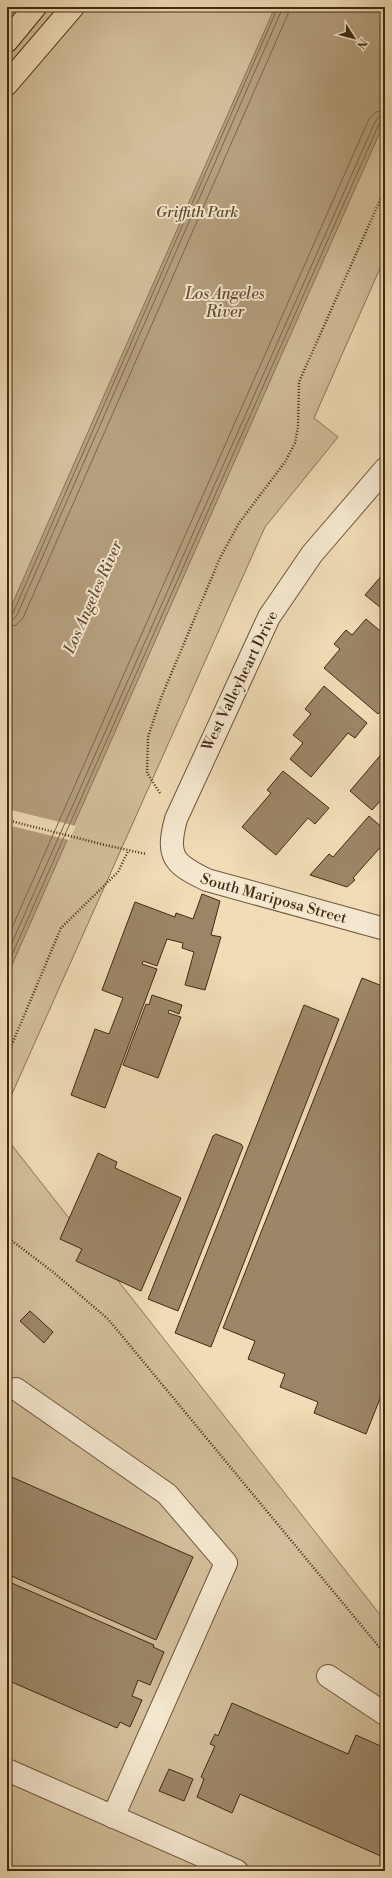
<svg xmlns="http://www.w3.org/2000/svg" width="392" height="1878" viewBox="0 0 392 1878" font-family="'Libre Bodoni',serif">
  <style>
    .green { fill: #d2be9a; stroke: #8a7456 }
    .water { fill: #b59f7e; stroke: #877053 }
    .pier { fill: #f0dcb6 }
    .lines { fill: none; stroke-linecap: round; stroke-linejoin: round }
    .shore { stroke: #7c6448; stroke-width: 1 }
    .building { fill: #9c8667; stroke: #422912 }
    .minor-casing { stroke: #6e563b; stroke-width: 24 }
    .highway-casing { stroke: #422912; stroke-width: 24 }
    .path { stroke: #422912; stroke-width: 2.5; stroke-dasharray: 1 2; stroke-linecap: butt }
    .minor { stroke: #f5e8d0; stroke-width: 22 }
    .highway { stroke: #f0dcb6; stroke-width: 22 }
    .labels { text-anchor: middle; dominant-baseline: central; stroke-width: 4; stroke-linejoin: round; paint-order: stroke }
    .park-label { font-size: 15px; font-style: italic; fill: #5f472d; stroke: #f5e8d0 }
    .street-label { font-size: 15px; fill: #422912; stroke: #f5e8d0 }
    .water-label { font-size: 16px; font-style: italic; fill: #644c32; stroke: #f5e8d0 }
  </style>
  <rect width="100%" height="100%" fill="#f0dcb6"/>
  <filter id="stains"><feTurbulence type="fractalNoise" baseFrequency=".005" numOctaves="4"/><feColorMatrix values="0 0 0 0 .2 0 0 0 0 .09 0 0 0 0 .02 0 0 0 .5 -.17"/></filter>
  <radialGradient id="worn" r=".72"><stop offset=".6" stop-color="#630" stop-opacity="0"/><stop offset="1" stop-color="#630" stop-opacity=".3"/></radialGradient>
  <path class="green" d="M7,7H385V257L314,418L338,437L265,527L7,1105Z
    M7,1139L385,1621V1871H7Z"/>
  <path class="water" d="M275,7H385V121L7,976V616Z"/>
  <path class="pier" d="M7,809L76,826L69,840L7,825Z"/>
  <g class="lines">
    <path class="shore" d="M7,616L13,613L278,7
      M7,621L13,620L17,615L283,7
      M7,627L16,625L23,618L288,14L289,7
      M7,939L369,119L376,112L385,110
      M7,954L375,122L379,117L385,116
      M7,966L379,124L385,121"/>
  </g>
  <path class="building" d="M383,574L385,575V611L365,595Z
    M366,619L385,635V706L378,714L324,668L340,649L334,644L346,630L352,635Z
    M324,686L367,723L355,738L348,733L311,777L290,759L303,743L293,735L311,714L305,709Z
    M385,750V796L372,810L350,791Z
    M283,771L329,808L315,824L308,818L276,855L242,827L271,793L267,790Z
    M369,816L385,830V842L353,878L355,880L347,887L310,875L329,854L333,857Z
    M202,894L220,901L211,935L221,937L205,990L185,985L194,952L182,948L183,943L167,939L157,966L143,961L142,964L157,969L105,1108L71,1095L95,1029L109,1034L123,998L102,990L135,902L175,917L176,913L193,919Z
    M362,978L385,987V1386L366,1434L314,1413L318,1402L280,1387L285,1374L248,1359L255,1341L223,1328Z
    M152,995L182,1005L179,1014L169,1010L168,1013L181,1017L158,1078L123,1065L146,1004L149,1005Z
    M304,1005L339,1019L211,1347L175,1333Z
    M216,1134L241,1144L243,1147L178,1311L148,1299L213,1136Z
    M98,1153L117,1162L115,1168L181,1198L141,1291L76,1261L82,1249L60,1239Z
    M30,1311L53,1332L44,1343L20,1321Z
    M7,1475L193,1557L156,1640L7,1574Z
    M7,1581L154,1645L153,1647L164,1652L150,1685L138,1680L132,1696L142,1700L130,1727L120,1722L117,1728L7,1680Z
    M232,1703L348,1754L356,1735L385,1748V1853L383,1857L240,1794L232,1813L197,1797L204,1779L201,1777L215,1746L210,1744L215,1734L218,1736Z
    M169,1769L193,1779L184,1801L159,1791Z"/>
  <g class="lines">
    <defs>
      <g id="minor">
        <path id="s1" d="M385,469L312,554L269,617L176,819C166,856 173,864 207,880L385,929"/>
        <path d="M16,1389L167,1494L226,1563L113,1817"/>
        <path d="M328,1676L385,1714"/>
        <path d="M7,1770L237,1871"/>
      </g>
      <path id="highway" d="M7,41L35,7
        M7,84L73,7"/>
    </defs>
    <use href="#minor" class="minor-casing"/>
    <use href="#highway" class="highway-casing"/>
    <path class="path" d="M160,793L147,773L148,737L161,698L220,558L239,523L285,462L295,443L298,427L299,382L385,189
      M7,820L105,845L146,854
      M7,1056L61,928L118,872L128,851
      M7,1237L53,1272L108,1319L385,1654"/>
    <use href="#minor" class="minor"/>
    <use href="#highway" class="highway"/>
  </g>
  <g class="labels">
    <g class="park-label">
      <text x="197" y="212">Griffith Park</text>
    </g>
    <g class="street-label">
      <text transform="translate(240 681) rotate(-64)">West Valleyheart Drive</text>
      <text stroke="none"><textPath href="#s1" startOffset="559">South Mariposa Street</textPath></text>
    </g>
    <g class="water-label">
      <text x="225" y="294">Los Angeles<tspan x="225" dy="18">River</tspan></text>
      <text transform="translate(93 597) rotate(-66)">Los Angeles River</text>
    </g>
  </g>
  <rect width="392" height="1878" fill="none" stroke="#f0dcb6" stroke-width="24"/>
  <rect x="8" y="8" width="376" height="1862" fill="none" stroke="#422912" stroke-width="2"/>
  <rect x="12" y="12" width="368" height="1854" fill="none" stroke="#422912"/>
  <g transform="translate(354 38) rotate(126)" stroke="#f5e8d0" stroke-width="3" paint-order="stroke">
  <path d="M0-3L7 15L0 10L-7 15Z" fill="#422912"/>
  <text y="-6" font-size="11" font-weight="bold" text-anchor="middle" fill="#422912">N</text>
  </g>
  <rect width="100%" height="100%" filter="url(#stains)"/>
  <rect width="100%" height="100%" fill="url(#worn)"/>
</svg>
